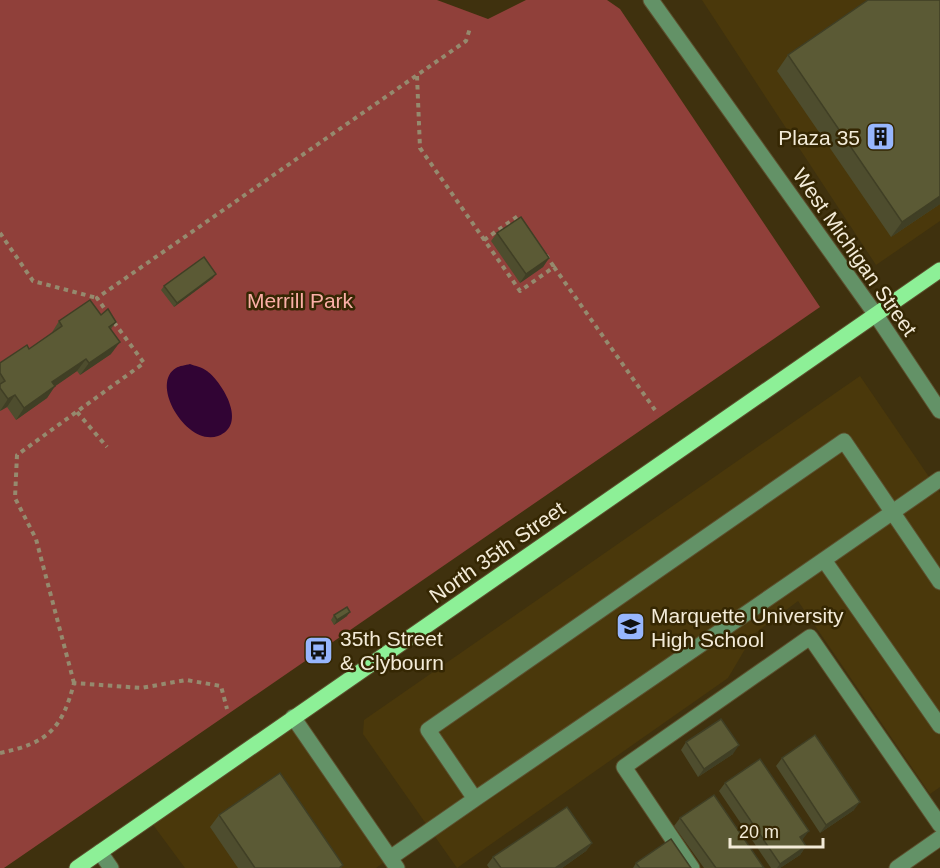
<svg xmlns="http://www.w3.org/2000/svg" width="940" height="868" viewBox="0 0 940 868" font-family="Helvetica,sans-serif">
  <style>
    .built { fill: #4a380b }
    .green { fill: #90403a }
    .water { fill: #310434 }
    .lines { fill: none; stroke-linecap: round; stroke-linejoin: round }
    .minor-casing { stroke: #5c4f2e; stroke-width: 17 }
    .major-casing { stroke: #5c4f2e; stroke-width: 17 }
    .path { stroke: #958a6e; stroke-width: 4; stroke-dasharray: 4.5 4.5; stroke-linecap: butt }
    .minor { stroke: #639267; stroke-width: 15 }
    .major { stroke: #8df097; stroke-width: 15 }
    .wall { fill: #4e4d2e }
    .shaded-wall { fill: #403f25 }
    .building { fill: #5b5a35; stroke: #403f25; stroke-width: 1.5 }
    .labels { text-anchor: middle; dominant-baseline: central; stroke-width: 5; stroke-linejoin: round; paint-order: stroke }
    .poi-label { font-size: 21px; fill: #f3ebd8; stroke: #352703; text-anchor: start }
    .street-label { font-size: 21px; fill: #f3ebd8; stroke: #352703 }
    .park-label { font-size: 21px; fill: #fbafa7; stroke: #352703 }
  </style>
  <rect width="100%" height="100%" fill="#3f310e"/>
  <path class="built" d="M702,0H940V221L876,265Z
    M860,376L940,493V787L930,794L798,601L754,634L728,678L457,868L363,734L364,720Z
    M293,717L390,858L376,868H185L148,818Z"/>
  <path class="green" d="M0,0H437L488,19L526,0H607L620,9L820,307L4,868H0Z"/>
  <path class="water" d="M190,364C195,366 202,367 207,371C223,383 248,425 218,436C187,447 149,384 176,368C179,366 186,365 190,364Z"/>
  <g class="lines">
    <defs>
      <path id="minor" d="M651,0L876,315L940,411
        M940,479C786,587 630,693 475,799L428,730L844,441L940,582
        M824,560L940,726
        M293,717L397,868
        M100,852L111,868
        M390,858L475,799
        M692,868L624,767L810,637L940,825
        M897,868L940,838"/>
      <path id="major" d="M77,868L940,270"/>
    </defs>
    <use href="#minor" class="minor-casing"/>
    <use href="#major" class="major-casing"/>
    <path class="path" d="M417,76L420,148L520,291L554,267L655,410
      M0,233L33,281L97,298
      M484,240L518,216L522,222
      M546,255L554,267
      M109,315L97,298L466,41L470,28
      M77,412L107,447
      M74,683L36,539L15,498L17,455L144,363L113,321
      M0,753C48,743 62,729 74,683L141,688L186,680L221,686L227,709"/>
    <use href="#minor" class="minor"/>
    <use href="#major" class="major"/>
  </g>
  <path class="wall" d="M940,0V204L891,237L777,71L788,55Z
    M497,233L549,258L543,267L520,283L491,241Z
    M213,278L174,307L161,290L164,286Z
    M101,315L116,322L111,329V354L80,375L77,371L55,386L47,398L16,420L7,407L0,411V363L29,349L51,334L59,321Z
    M334,615L347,616L334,625L331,620Z
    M686,742L733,754L698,777L681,750Z
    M782,758L854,810L820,833L776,766Z
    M725,783L803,839L802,840L806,846L800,855L780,868H771L719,791Z
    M219,815L343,865L341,868H238L210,827Z
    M680,818L764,868H704L674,826Z
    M592,843L586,851L562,868H489L487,865L493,857Z
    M636,863L691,868H633Z"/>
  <path class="shaded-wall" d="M940,196V204L891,237L902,222Z
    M549,258L543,267L520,283L526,274Z
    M216,274L213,278L174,307L177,303Z
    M120,342L111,354L80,375L89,363Z
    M86,359L77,371L44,394L52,382Z
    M55,386L47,398L16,420L24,408Z
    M15,395L7,407L0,411L8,399Z
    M350,612L347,616L334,625L337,620Z
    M739,745L733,754L698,777L704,769Z
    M860,802L854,810L820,833L826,825Z
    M809,831L803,839L794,846L800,837Z
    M592,843L586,851L562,868H555Z
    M806,846L800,855L780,868H777L780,864Z"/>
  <path class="building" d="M868,0H940V196L902,222L788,55Z
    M521,217L549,258L526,274L497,233Z
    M204,257L216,274L177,303L164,286Z
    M90,300L101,315L108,309L116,322L109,327L120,342L89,363L86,359L52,382L55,386L24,408L15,395L8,399L0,388V384L5,381L0,373V363L27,345L29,349L62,326L59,321Z
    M347,607L350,612L337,620L334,615Z
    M721,719L739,745L704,769L686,742Z
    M815,735L860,802L826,825L782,758Z
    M760,759L809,831L800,837L806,846L780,864L725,783Z
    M280,773L343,865L339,868H255L219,815Z
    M714,795L764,868H716L680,818Z
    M567,807L592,843L555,868H501L493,857Z
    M671,839L691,868H640L636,863Z"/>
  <defs>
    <symbol id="building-square" viewBox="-11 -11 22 22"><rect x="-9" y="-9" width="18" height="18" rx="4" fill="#97b6fd" stroke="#352703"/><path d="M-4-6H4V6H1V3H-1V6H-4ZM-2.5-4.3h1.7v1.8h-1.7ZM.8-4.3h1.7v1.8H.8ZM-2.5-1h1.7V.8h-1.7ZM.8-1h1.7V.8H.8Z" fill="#111"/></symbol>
    <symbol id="school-square" viewBox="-11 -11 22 22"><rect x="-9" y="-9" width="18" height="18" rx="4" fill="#97b6fd" stroke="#352703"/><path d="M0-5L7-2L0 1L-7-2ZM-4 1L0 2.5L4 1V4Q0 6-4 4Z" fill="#111"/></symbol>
    <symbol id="bus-square" viewBox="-11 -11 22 22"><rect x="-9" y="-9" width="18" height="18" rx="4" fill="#97b6fd" stroke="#352703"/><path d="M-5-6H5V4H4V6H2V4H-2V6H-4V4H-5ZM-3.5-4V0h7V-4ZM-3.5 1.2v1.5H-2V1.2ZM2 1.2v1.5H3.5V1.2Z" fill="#111"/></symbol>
  </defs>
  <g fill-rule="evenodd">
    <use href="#building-square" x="864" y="120" width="33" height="33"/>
    <use href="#school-square" x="614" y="610" width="33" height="33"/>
    <use href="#bus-square" x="302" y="634" width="33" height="33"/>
  </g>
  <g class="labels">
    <g class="poi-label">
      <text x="860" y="137" text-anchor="end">Plaza 35</text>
      <text x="651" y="615">Marquette University<tspan x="651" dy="24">High School</tspan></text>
      <text x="340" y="638">35th Street<tspan x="340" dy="24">&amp; Clybourn</tspan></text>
    </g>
    <g class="street-label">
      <text transform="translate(855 252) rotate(55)">West Michigan Street</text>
      <text transform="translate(497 552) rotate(-35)">North 35th Street</text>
    </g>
    <g class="park-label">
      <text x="300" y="300">Merrill Park</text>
    </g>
  </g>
  <path d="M730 838v9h93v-9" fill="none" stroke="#f3ebd8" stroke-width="3"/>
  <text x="739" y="838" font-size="18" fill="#f3ebd8" stroke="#352703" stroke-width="4.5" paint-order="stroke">20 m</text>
</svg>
